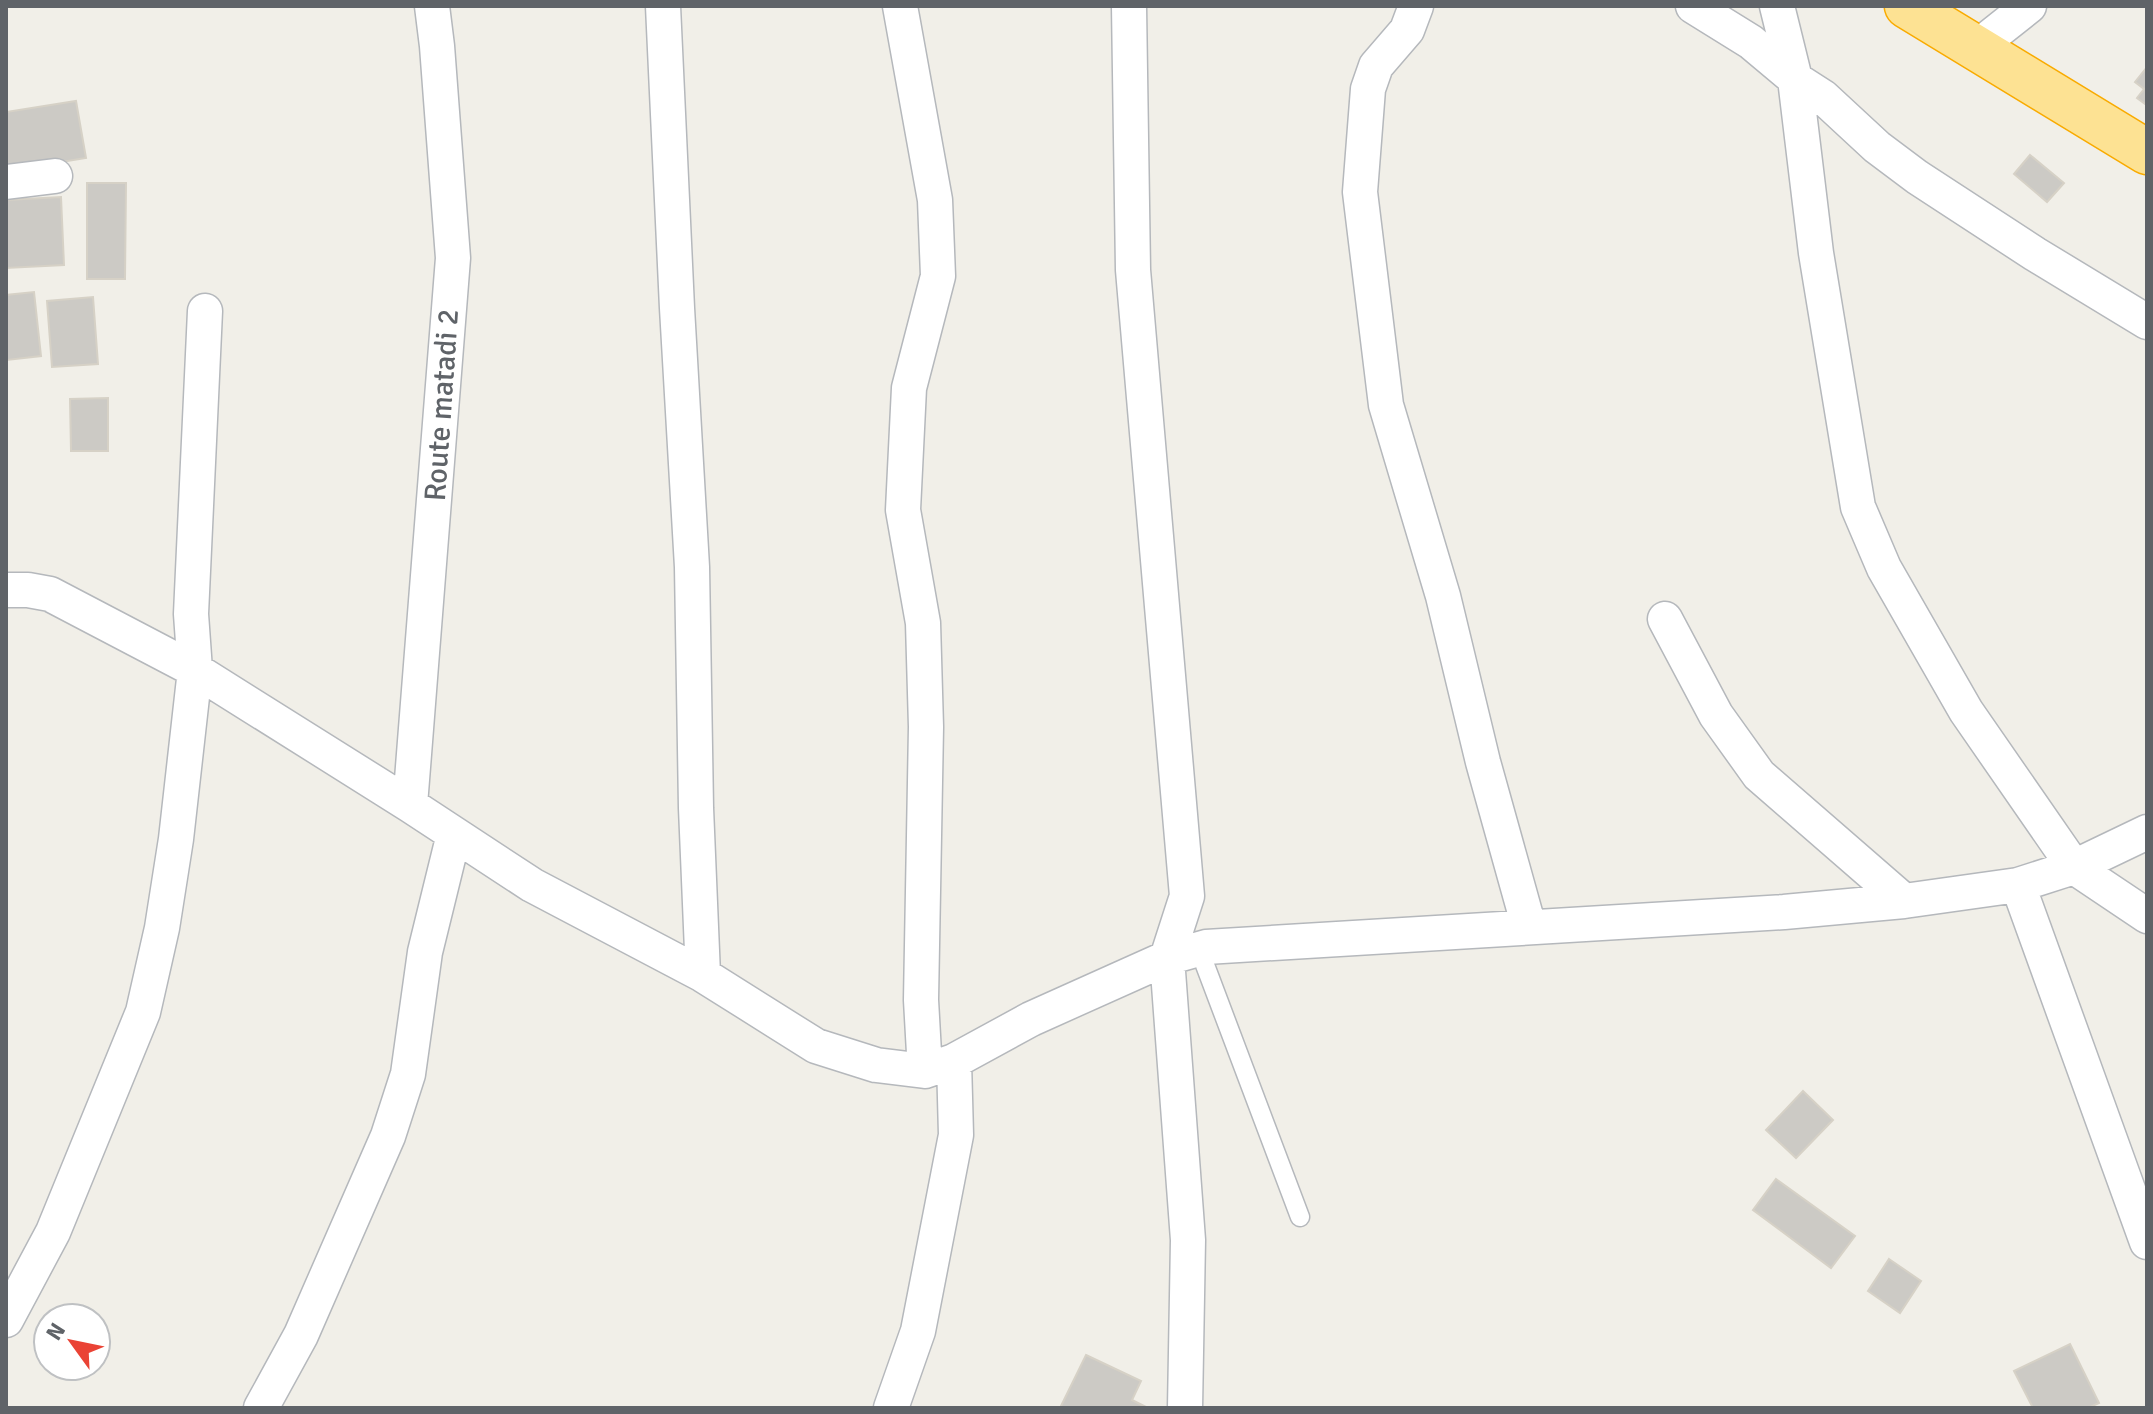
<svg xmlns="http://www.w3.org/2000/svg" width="2153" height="1414" viewBox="0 0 2153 1414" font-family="Signika,sans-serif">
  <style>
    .building { fill: #cccac5; stroke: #d6d1c6; stroke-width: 2 }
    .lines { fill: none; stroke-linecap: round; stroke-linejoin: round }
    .lane-casing { stroke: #b5b8bc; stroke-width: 21 }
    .street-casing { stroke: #b5b8bc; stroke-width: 37 }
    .highway-casing { stroke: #f9ab00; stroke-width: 47 }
    .lane { stroke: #fff; stroke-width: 18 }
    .street { stroke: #fff; stroke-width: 34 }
    .highway { stroke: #fde293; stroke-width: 44 }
    .labels { text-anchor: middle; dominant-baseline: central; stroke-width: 7; stroke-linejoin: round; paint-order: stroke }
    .street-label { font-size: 30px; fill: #5f6368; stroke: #fff }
  </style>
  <rect width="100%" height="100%" fill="#f1efe8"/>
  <path class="building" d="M2147,67V102L2145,104L2137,98L2144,89L2135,82Z
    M76,101L86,158L6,171V112Z
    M2030,155L2064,183L2047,202L2014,174Z
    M87,183H126L125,279H87Z
    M61,197L64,265L6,268V200Z
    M34,292L41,356L7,360L6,295Z
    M93,297L98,364L52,367L47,301Z
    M108,398V451H71L70,399Z
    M1803,1091L1833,1120L1796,1158L1766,1130Z
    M1776,1179L1855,1236L1831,1268L1753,1210Z
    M1889,1259L1921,1281L1900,1313L1868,1291Z
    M2070,1344L2099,1403L2088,1408H2033L2014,1371Z
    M1086,1355L1141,1381L1132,1400L1148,1408H1060Z"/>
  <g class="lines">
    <defs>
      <path id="lane" d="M1206,947L1205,965L1300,1217"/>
      <path id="street" d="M663,6L677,308L692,567L696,808L703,975
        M900,6L935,200L938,276L909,388L903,510L923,623L926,727L921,1000L925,1071
        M1129,6L1133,270L1187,896L1167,958L1188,1240L1185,1408
        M1416,6L1407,30L1376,66L1368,89L1360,192L1386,405L1443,596L1483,762L1529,927
        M1693,6L1751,42L1795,79L1823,97L1877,147L1917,177L2035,254L2147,322
        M1777,6L1795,79L1816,253L1858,507L1884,568L1966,711L2074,867L2147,916
        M1976,48L2029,6
        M6,182L55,176
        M6,590H28L50,594L195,670L410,805L532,885L703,975L816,1046L876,1065L925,1071L954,1061L1031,1019L1167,958L1206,947L1784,912L1904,901L2018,885L2074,867L2147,832
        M1665,619L1716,715L1759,775L1904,901
        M410,805L453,258L437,46L432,6
        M2018,885L2147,1242
        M6,1320L53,1232L143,1012L162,928L176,839L195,670L191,614L205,311
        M261,1408L301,1335L388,1136L408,1074L425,952L454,834
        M891,1408L918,1331L956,1135L954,1061"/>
      <path id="highway" d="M1907,6L2147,152"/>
    </defs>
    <use href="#lane" class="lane-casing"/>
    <use href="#street" class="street-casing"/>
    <use href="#highway" class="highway-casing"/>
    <use href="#lane" class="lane"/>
    <use href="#street" class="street"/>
    <use href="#highway" class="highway"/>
  </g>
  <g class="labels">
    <g class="street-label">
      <text transform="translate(442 405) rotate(-86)">Route matadi 2</text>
    </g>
  </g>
  <rect width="2153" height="1414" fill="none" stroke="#5f6368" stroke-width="16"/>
  <g transform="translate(72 1342) rotate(303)"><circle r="38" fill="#ffffff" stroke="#bfc1c3" stroke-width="2"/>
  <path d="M0-6L14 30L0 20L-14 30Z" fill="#ea4335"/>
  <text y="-12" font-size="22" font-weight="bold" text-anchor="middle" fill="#5f6368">N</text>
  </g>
</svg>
